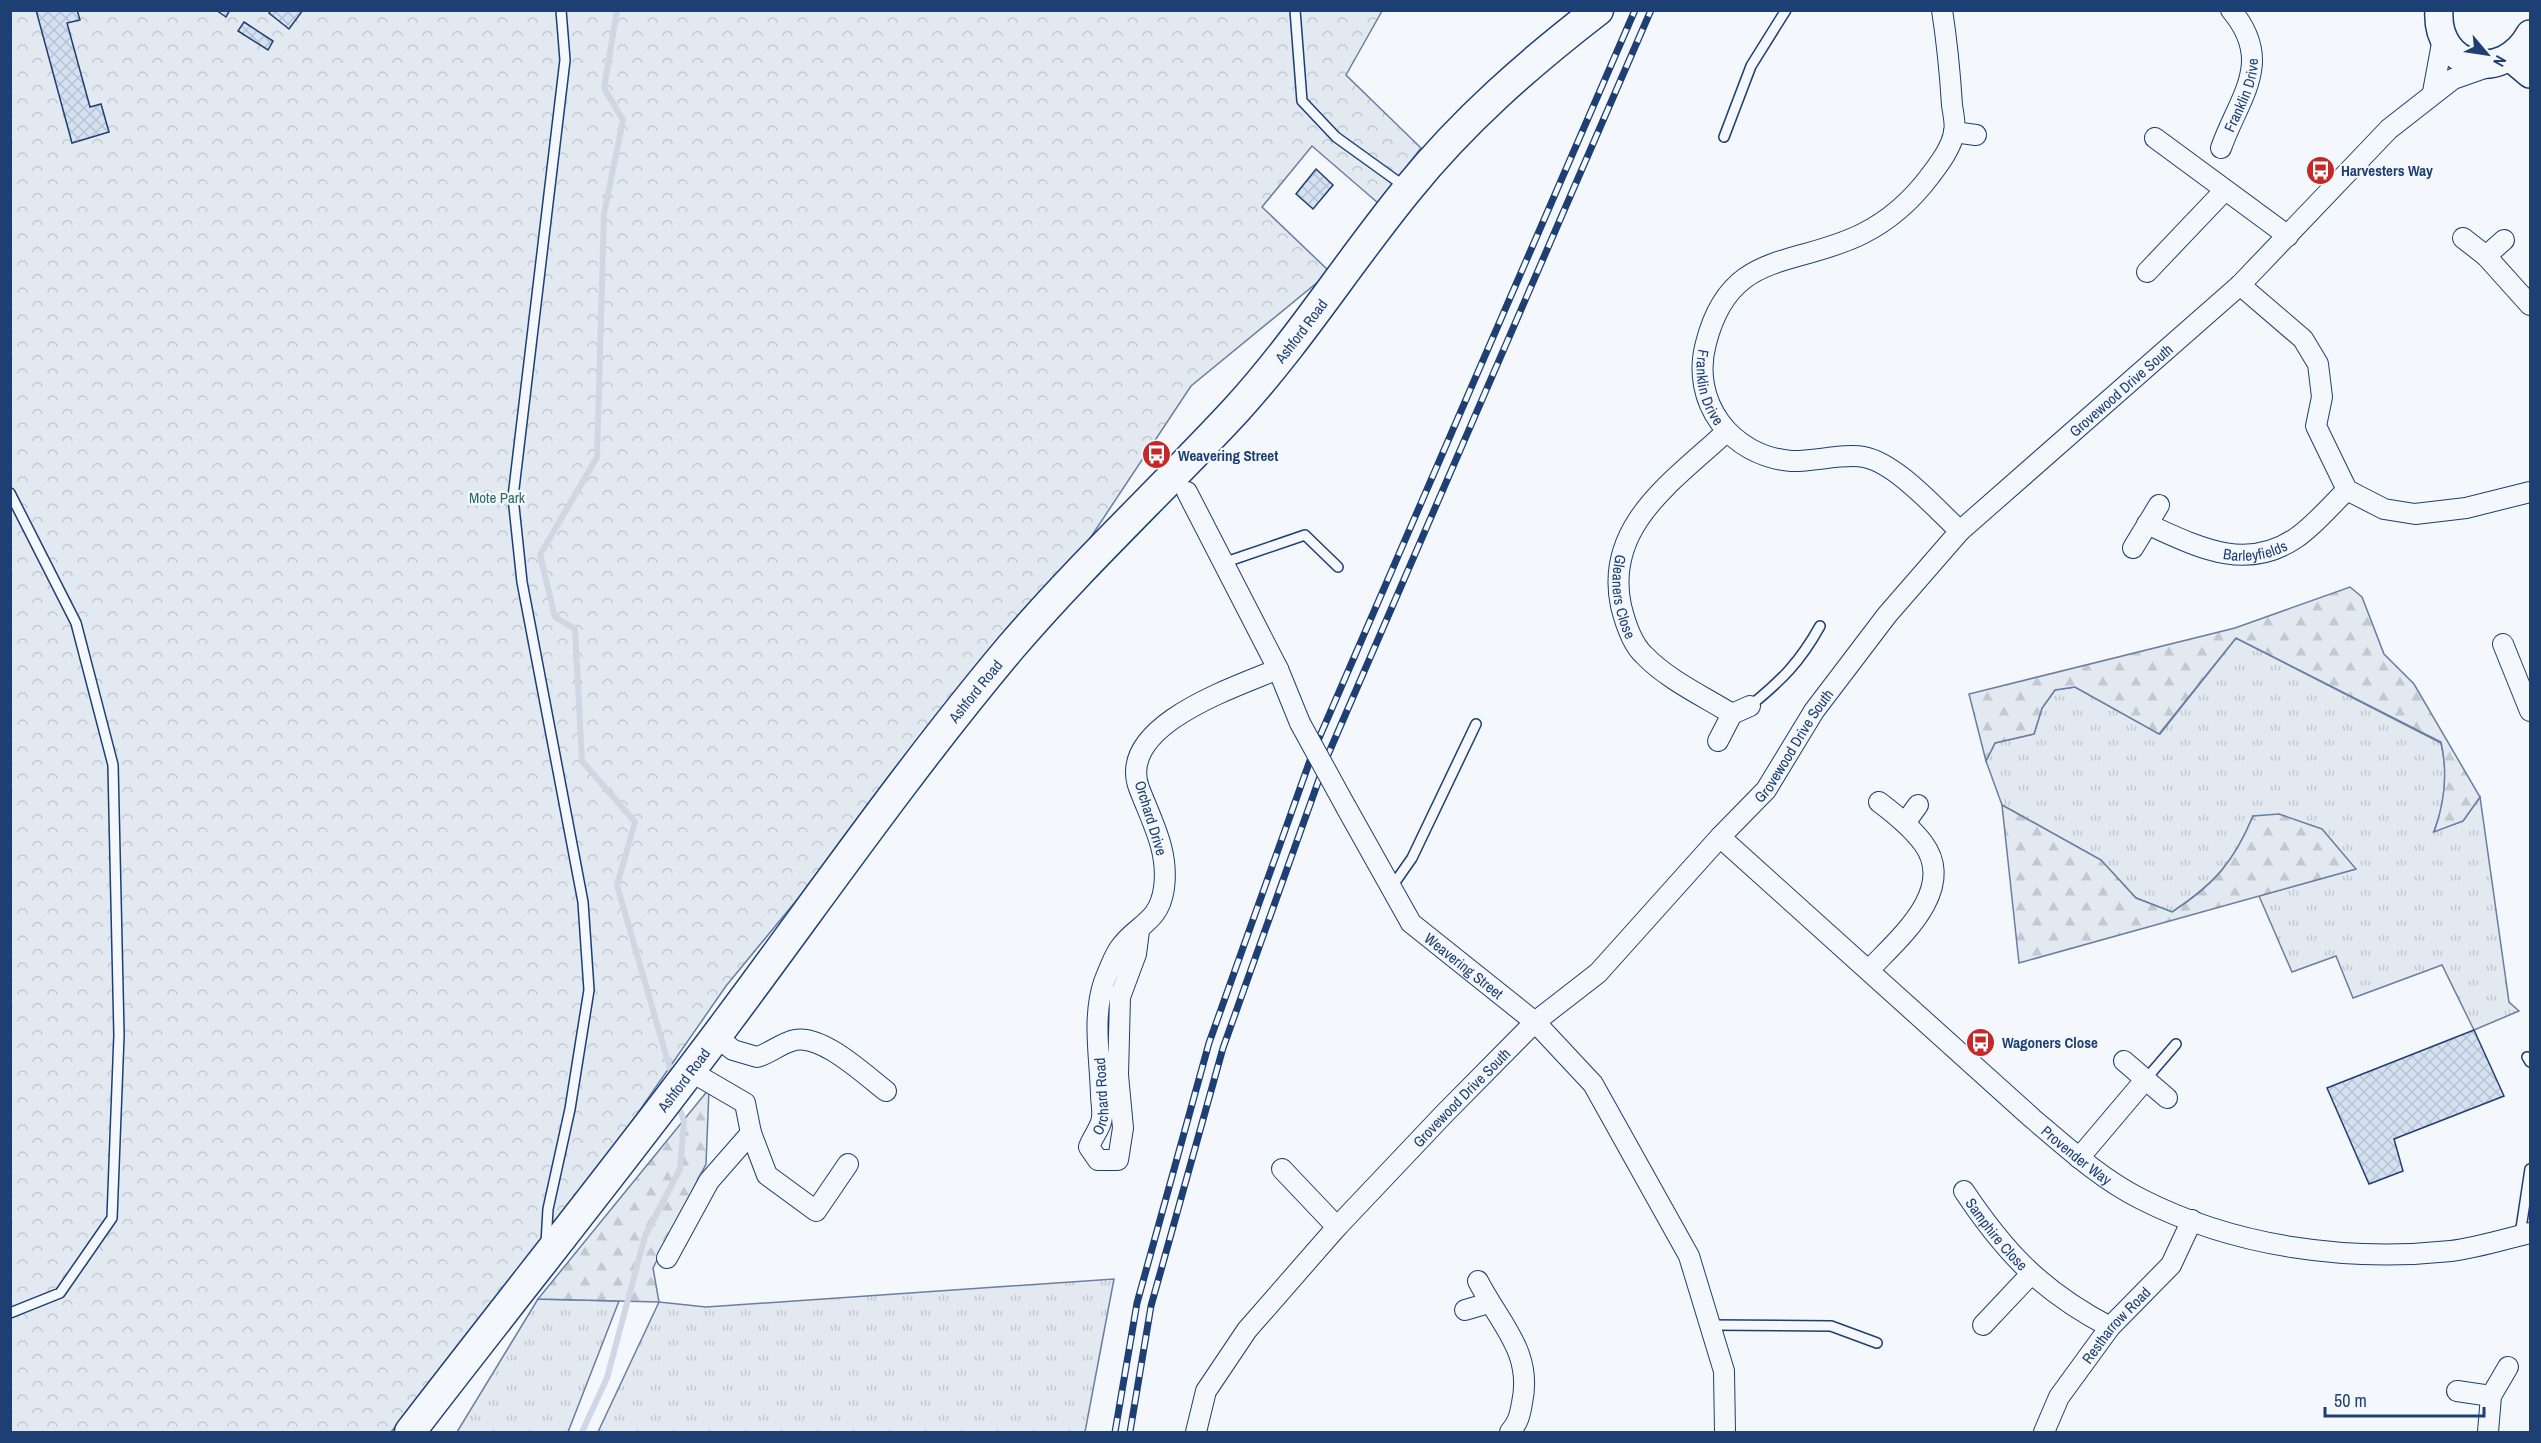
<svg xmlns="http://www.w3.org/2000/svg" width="2541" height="1443" viewBox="0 0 2541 1443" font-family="'Archivo Narrow',sans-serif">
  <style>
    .grass { fill: url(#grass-tufts); stroke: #687fa3; stroke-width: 1.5 }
    .forest { fill: url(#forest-firs); stroke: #687fa3; stroke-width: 1.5 }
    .park { fill: url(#park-crowns); stroke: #687fa3; stroke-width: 1.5 }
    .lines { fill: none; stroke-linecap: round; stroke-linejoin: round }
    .stream { stroke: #cfd7e4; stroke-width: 6 }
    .building { fill: url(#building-cross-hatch); stroke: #1d3f73; stroke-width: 1.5 }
    .lane-casing { stroke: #1d3f73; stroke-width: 12 }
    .street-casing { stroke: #1d3f73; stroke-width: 22 }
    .secondary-casing { stroke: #1d3f73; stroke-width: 30 }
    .primary-casing { stroke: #1d3f73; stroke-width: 33 }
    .lane { stroke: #f4f7fb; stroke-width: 9 }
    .street { stroke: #f4f7fb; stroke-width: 20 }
    .secondary { stroke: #f4f7fb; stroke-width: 27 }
    .primary { stroke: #f4f7fb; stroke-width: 30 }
    .rail-casing { stroke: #1d3f73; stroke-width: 7 }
    .rail { stroke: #f4f7fb; stroke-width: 4.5; stroke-dasharray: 14; stroke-linecap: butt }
    .street-bridge-casing { stroke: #1d3f73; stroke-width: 22; stroke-linecap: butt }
    .street-bridge { stroke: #f4f7fb; stroke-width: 20 }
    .labels { text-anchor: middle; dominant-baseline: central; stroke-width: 4.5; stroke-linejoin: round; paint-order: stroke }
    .street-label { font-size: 15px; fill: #1d3f73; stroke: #f4f7fb }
    .poi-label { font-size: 15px; font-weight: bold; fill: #1d3f73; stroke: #f4f7fb; text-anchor: start }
    .park-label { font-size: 15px; fill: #2c6c60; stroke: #f4f7fb }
  </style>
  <defs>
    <pattern id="grass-tufts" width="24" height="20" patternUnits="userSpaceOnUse" patternTransform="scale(1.5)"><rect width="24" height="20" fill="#e3e9f0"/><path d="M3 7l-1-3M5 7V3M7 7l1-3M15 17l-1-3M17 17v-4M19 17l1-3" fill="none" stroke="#c2c9d1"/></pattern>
    <pattern id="forest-firs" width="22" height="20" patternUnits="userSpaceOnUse" patternTransform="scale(1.5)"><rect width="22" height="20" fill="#e3e9f0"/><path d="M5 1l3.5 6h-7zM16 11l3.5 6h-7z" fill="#c2c9d1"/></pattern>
    <pattern id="park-crowns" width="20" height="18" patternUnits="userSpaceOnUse" patternTransform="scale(1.5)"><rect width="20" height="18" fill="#e3e9f0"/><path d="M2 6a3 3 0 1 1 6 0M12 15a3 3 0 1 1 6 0" fill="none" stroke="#c2c9d1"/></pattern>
    <pattern id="building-cross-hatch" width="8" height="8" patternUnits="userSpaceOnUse" patternTransform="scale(1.5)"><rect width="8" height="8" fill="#d5e0f0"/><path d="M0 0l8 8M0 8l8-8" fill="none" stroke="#b6c1d1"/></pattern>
  </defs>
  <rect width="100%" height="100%" fill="#f4f7fb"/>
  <path class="grass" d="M2236,638L2441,743C2448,773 2446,802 2434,831L2463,821L2480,797L2509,1002L2519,1011L2474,1030L2442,965L2353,998L2336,956L2292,972L2259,896L2355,869L2321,829L2253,816C2234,863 2213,884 2172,912L2136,898L2101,860L2002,805L1986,761L1995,743L2034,734L2042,708L2055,690L2075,687L2160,734Z
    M1114,1279L1085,1432H598L659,1302L706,1307Z
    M538,1299L619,1301L568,1432H457Z"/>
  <path class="forest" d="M2350,587L2362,597L2384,654L2414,684L2480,797L2463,821L2434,832C2445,802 2448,773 2441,742L2236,638L2159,734L2075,687L2055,690L2042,708L2034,734L1995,743L1986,761L1969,694L2235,628Z
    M2002,805L2101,860L2136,898L2172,912C2213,886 2234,862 2253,816L2279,814L2322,829L2356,869L2019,963Z
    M709,1089L706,1164L653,1268L659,1302L538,1299Z"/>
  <path class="park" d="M10,11H1382L1346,75L1421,148L1378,203L1312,146L1262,207L1330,272L1191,386L1073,564L726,986L558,1228L391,1432H11Z"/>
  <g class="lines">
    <path class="stream" d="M617,10L604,88L623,120L604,214L597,457L540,555L555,617L575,629L582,761L635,822L617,885L670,1069
      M582,1432L607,1378L645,1236L680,1169L684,1122L681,1112"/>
  </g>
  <path class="building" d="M36,10H77L80,20L67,23L90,107L101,104L109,132L72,143Z
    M216,10H230L226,17Z
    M271,10H303L289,29L269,13Z
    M244,22L273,41L268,50L238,31Z
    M1316,169L1333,185L1313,209L1296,194Z
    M2474,1030L2504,1096L2394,1139L2403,1171L2369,1184L2327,1088Z"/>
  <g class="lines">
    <defs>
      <path id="lane" d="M1295,10L1302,101L1336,137L1404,186
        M1724,137L1751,66L1786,10
        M10,493L76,623L113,765L119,1035L112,1218L60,1293L10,1313
        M1223,563L1305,535L1338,567
        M1750,706C1782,680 1800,662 1820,626
        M1391,888L1412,858L1476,724
        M2527,1057L2530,1062
        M2145,1080L2176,1044
        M2520,1235L2530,1169
        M546,1243L548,1209L570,1109L589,990L583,902L522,582L513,497L565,60L561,10
        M1710,1325L1831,1326L1877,1343"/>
      <g id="street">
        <path id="s1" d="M1942,10C1947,42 1950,73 1952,105C1953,113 1956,124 1954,132C1952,147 1939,164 1930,176C1912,200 1890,220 1862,234C1793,268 1730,249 1706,343C1690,402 1731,456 1791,461C1812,462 1845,453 1864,457C1896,463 1936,509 1960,531"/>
        <path d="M2433,92L2443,38"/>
        <path d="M1954,132L1976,135"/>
        <path d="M2155,138L2288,236"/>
        <path id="s2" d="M2221,148C2239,97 2275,62 2231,10"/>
        <path d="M2463,238L2486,256L2530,305"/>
        <path d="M2486,256L2504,240"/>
        <path d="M2147,272L2225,190"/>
        <path d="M2240,285L2303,339L2318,364L2322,397L2316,426L2347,490L2384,509L2415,514L2466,508L2530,492"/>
        <path id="s3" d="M1726,432C1674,481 1604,525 1621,606C1625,622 1632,644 1644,655C1668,680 1703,696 1732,714"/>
        <path d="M1187,492L1278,669L1300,723"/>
        <path id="s4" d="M2147,524C2196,546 2245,573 2296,538C2315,525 2331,505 2347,490"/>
        <path d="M2133,548L2159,505"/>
        <path d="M2503,644L2530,711"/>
        <path d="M1718,741L1732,714L1750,706"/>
        <path id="s5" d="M1346,807L1411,923L1535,1022L1593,1084L1689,1256L1724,1371L1725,1432"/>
        <path d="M1905,823L1918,805"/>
        <path id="s6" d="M1720,837L2032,1118C2066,1147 2101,1179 2141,1199C2235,1247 2347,1262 2451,1251C2477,1248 2505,1239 2530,1233"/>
        <path id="s7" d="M1139,931L1136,954L1120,997L1118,1075L1123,1128L1118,1160H1098L1089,1147C1092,1138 1099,1130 1101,1122C1104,1114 1101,1103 1101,1095C1100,1057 1092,1018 1104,982C1108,972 1113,958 1119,949C1136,924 1159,924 1164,888C1169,851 1152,822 1139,788C1116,725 1236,687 1278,669"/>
        <path d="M1869,970C1898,939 1958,890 1923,843C1911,827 1895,814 1879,802"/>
        <path d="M716,1036L733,1050L757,1057C771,1053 781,1043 795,1040C822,1034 865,1075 886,1091"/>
        <path d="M2124,1061L2167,1098"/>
        <path d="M690,1071L745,1103L751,1133L767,1175L816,1211L848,1164"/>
        <path d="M2079,1158L2145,1080"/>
        <path d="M1282,1169L1337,1227"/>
        <path id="s8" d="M1964,1191C2006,1254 2043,1292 2110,1327"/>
        <path d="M667,1258L709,1181L751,1133"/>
        <path d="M1478,1281C1500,1324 1533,1352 1522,1403C1520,1415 1518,1423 1510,1432"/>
        <path d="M1465,1310L1489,1303"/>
        <path d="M1983,1325L2031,1274"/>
        <path d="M2457,1391L2491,1396"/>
        <path id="s9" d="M1196,1432L1206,1391L1247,1330L1337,1227L1445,1113L1535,1022L1598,973L1720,837L1766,790L1814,711L1887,615L1960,531L2240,285L2389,129L2453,79L2490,66"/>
        <path id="s10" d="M2044,1432L2059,1397L2110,1327L2171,1265L2192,1220"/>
        <path d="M2488,1432L2491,1396L2508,1367"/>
      </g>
      <path id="secondary" d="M2439,10C2435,69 2503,84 2530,34
        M2511,58L2530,74"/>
      <g id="primary">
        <path id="s11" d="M410,1432C516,1294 625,1159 729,1019C822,894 911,766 1011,647C1082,564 1162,490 1236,410C1299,341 1349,261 1408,189C1463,121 1528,64 1598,10"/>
      </g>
    </defs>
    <use href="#lane" class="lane-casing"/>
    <use href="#street" class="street-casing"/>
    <use href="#secondary" class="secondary-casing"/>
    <use href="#primary" class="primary-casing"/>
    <use href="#lane" class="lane"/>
    <use href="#street" class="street"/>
    <use href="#secondary" class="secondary"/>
    <use href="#primary" class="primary"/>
    <defs>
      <path id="rail" d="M1115,1432L1137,1303L1209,1043L1313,752L1635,10
        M1130,1432L1151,1306L1223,1048L1327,757L1651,10"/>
    </defs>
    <use href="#rail" class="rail-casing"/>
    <use href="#rail" class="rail"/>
    <defs>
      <path id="street-bridge" d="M1300,723L1346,807"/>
    </defs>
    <use href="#street-bridge" class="street-bridge-casing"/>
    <use href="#street-bridge" class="street-bridge"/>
  </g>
  <defs>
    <symbol id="bus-disc" viewBox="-11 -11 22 22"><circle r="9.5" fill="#c62828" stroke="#f4f7fb"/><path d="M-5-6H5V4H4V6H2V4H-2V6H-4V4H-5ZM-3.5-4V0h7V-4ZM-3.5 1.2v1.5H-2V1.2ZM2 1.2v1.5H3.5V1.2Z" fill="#fff"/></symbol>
  </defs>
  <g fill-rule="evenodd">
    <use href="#bus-disc" x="2304" y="154" width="33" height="33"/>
    <use href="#bus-disc" x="1140" y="438" width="33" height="33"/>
    <use href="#bus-disc" x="1964" y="1026" width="33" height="33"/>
  </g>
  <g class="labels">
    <g class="street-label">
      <text stroke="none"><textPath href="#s2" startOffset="57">Franklin Drive</textPath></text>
      <text stroke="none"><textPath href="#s11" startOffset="1418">Ashford Road</textPath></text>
      <text stroke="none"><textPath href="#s1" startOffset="512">Franklin Drive</textPath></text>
      <text stroke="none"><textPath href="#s9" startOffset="1404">Grovewood Drive South</textPath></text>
      <text stroke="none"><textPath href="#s4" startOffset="114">Barleyfields</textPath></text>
      <text stroke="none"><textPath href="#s3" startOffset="206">Gleaners Close</textPath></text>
      <text stroke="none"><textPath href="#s11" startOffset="932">Ashford Road</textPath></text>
      <text stroke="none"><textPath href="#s9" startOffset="918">Grovewood Drive South</textPath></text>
      <text transform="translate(1151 818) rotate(73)">Orchard Drive</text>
      <text stroke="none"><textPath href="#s5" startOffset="201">Weavering Street</textPath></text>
      <text stroke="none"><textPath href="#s11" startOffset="446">Ashford Road</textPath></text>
      <text stroke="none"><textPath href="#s7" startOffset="322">Orchard Road</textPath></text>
      <text stroke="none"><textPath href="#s9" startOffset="432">Grovewood Drive South</textPath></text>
      <text stroke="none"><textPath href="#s6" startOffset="478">Provender Way</textPath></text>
      <text stroke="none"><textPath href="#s8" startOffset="54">Samphire Close</textPath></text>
      <text stroke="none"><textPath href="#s10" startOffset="130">Restharrow Road</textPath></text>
    </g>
    <g class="poi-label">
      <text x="2341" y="170">Harvesters Way</text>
      <text x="1178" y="455">Weavering Street</text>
      <text x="2002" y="1042">Wagoners Close</text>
    </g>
    <g class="park-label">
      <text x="497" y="497">Mote Park</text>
    </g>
  </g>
  <rect width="2541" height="1443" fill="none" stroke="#1d3f73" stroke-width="24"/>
  <g transform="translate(2487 54) rotate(119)" stroke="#f4f7fb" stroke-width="4.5" paint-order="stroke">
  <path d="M0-4.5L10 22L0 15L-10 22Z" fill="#1d3f73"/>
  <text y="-9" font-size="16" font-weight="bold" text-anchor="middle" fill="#1d3f73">N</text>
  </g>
  <path d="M2325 1407v9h159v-9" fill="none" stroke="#1d3f73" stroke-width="3"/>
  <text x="2334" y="1407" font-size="18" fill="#1d3f73" stroke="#f4f7fb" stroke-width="4.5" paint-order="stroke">50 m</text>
</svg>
